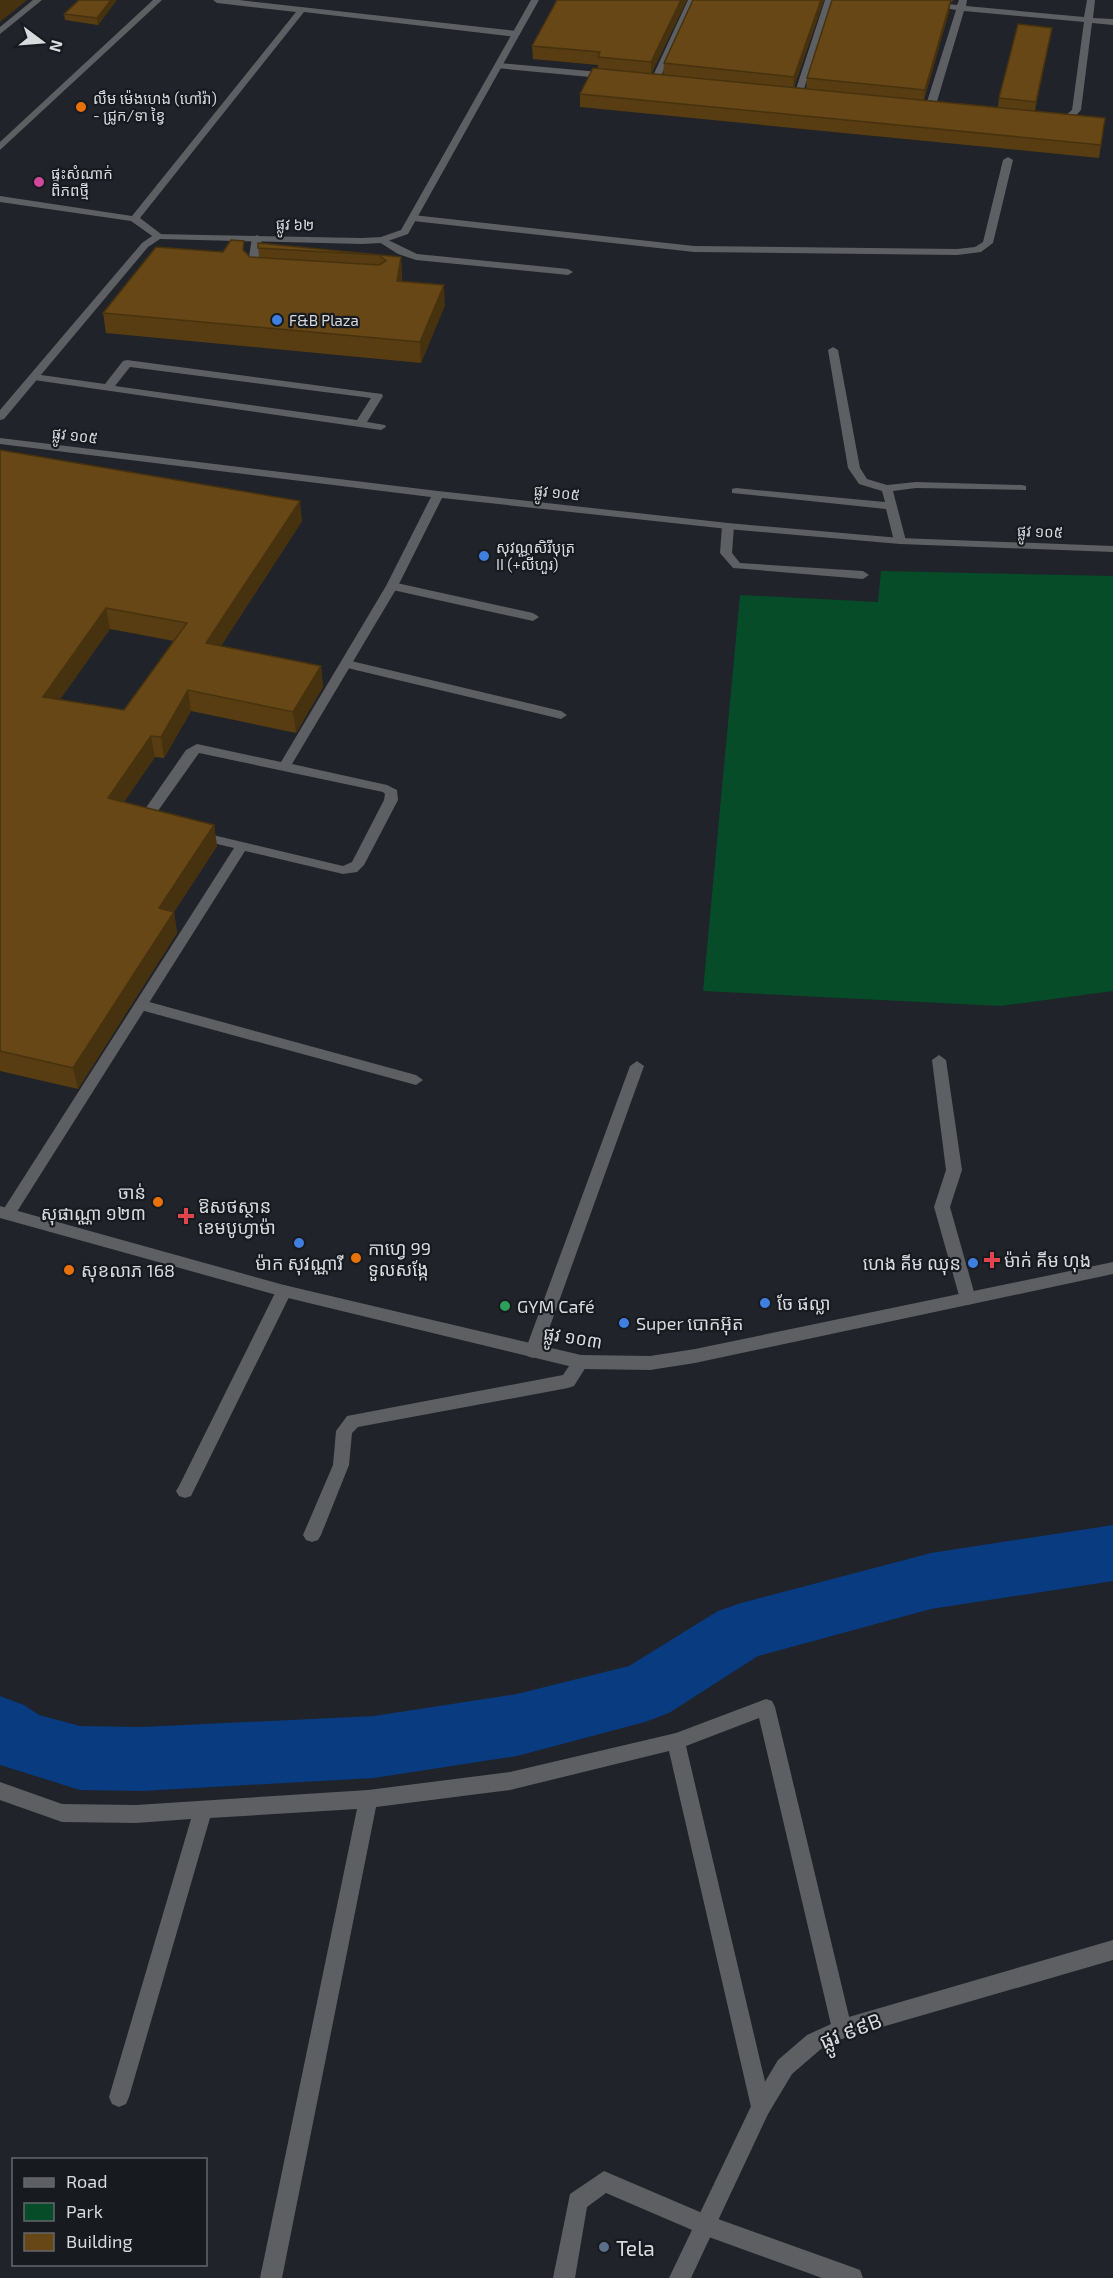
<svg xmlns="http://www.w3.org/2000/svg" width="1113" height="2278" font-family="'Exo 2','Noto Sans Khmer',sans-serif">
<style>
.green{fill:#064c28}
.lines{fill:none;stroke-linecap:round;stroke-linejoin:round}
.river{fill:#083b80;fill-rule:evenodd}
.service{fill:#5e5f62;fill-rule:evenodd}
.minor{fill:#5e5f62;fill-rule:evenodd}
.tertiary{fill:#5e5f62;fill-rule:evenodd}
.wall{fill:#583d12;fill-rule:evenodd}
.shaded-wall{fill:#47320f}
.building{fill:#664715;stroke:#47320f;stroke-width:1.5;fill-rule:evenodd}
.food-dot{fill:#e8710a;stroke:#171a1f;stroke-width:2}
.hotel-dot{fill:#d1479c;stroke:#171a1f;stroke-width:2}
.shop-dot{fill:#3f7fe0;stroke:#171a1f;stroke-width:2}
.health-dot{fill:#e0444e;stroke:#171a1f;stroke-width:2}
.leisure-dot{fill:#2e9e5b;stroke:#171a1f;stroke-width:2}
.service-dot{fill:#5c6f8a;stroke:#171a1f;stroke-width:2}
.labels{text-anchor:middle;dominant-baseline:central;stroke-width:4.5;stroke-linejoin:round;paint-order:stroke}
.far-poi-label{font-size:15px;fill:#d8dade;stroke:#171a1f;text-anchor:start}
.far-street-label{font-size:15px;fill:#d8dade;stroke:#171a1f}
.poi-label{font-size:18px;fill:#d8dade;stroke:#171a1f;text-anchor:start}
.street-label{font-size:18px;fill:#d8dade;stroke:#171a1f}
.near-street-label{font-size:21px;fill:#d8dade;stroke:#171a1f}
.near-poi-label{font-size:21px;fill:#d8dade;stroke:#171a1f;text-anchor:start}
</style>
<rect width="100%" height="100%" fill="#202329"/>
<path class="green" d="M881,571L1113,576V991L1000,1006L703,991L740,595L878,602Z"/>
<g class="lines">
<path class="river" d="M1113,1525V1581L931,1609L758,1656L669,1713L645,1722L517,1756L374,1778L142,1791L80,1790L0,1765V1696L24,1705L39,1715L80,1726L142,1727L374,1716L517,1694L629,1666L718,1611L741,1603L931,1553Z"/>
<path class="service" d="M1008,157L1013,160L993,243L981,252L957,255L694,252L413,221L408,218L413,215L694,246L957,249L975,247L983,242L1003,160Z
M257,235L262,238L257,268L263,273L258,276L247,269L252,238Z
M382,237L417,254L568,269L573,272L568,275L416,260L398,254L379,242V238Z
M833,347L838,350L860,468L867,479L887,485L916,482L1022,485L1026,486V490L916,488L893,491L906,541L900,544L894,541L886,509L732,493V489L736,488L885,502L882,491L859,484L848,468L828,350Z
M127,360L382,394L383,396L367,422L385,425L386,427L381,430L34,380L29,377L34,374L105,384L123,361ZM130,367L371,398L357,420L115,386Z
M728,523L734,526L732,553L740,563L863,571L869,575L863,579L733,568L720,553L722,526Z
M392,582L533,613L539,617L533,621L388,589L386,586Z
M347,660L561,711L567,715L561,719L343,667L341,664Z
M142,1000L416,1075L423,1080L416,1085L137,1009L135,1005L137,1001Z
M939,1055L946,1060L962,1170L950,1207L976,1299L974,1303L968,1305L962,1303L960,1299L934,1207L946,1170L932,1060Z
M604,2171L707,2215L852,2267L860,2270L863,2278H822L706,2236L606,2193L587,2207L575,2278H553L570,2194Z"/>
<path class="minor" d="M33,0H42L0,34V27Z
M153,0H162L0,150V142Z
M213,0H239L516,31L520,34L516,37L304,12L140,218L161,234V238H155L131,221L0,202V196L132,216L296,12L217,3Z
M688,0H696L659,80L652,82L651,80Z
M825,0H833L802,95L795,97L794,95Z
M959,0H967L966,6L1084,17L1087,0H1095L1093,18L1113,19V25L1092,23L1081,110L1072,120L1056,122L1051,119L1066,115L1072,110L1084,22L964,11L935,108L927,110L925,108L956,10L928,5L932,2L957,5Z
M499,63L611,73L615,76L611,79L496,68V64Z
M0,438L438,491L728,523L900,538L1113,546V552L900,544L728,529L442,498L398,586L292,764L387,785L397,790L398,800L364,865L357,872L343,874L245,851L13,1218H3L0,1214L3,1210L234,848L145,827L140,821L141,815L186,750L197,744L281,762L386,586L431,497L0,444ZM199,753L383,792L385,794L384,800L352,862L343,866L154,821L155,815Z
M637,1061L644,1066L541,1351L539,1356L533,1358L527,1356L525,1351L630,1066Z
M284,1285L290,1287L292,1291L191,1496L185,1498L179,1496L176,1491L179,1486L276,1291L278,1287Z
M581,1355L587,1357L589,1362L574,1386L568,1388L358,1427L352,1433L349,1465L321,1535L318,1540L312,1542L306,1540L303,1535L333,1465L336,1431L347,1416L563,1375L575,1357Z
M766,1699L772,1701L775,1707L852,2029L849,2036L842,2039L835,2036L832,2029L759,1718L686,1746L771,2107L768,2114L761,2117L754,2114L751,2107L669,1751L510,1790L376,1807L282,2278H260L357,1809L210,1818L129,2097L126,2104L119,2107L112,2104L109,2097L191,1819L136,1823L62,1822L0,1800V1782L62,1804L136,1805L368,1790L510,1772L676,1733Z"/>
<path class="tertiary" d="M531,0H539L408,234L382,243L362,244L160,239L148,247L4,419L0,420V410L142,243L155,234L362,238L381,237L401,230Z
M0,1206L284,1285L581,1355L650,1356L695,1349L1113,1262V1274L695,1363L650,1370L581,1369L284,1297L0,1218Z
M1113,1940V1960L844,2038L821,2049L792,2074L768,2114L691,2278H669L754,2100L778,2060L807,2035L842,2019Z"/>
</g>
<path class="wall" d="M687,0L651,73L663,75L664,63L824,0L794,87L806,89L807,78L832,0H953L952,2H951L949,12L924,100L998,107L999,98L1052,28L1035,111L1101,145L1099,158L580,107V94L598,68V65L533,59L532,46Z
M116,1L98,25L65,20L64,14Z
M258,243L401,257L402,277V281L445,305L421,363L106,333L103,313L223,252H245L250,257L259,258Z
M0,450L302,521L221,646L321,666L323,687L296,733L191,711L164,758L155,757L124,802L214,825L217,846L174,912L177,933L78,1089L0,1071ZM110,629L174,641L124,710L60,699Z"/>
<path class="shaded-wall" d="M1,0H27L0,22V1Z
M111,0H116V1L98,25L97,18Z
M681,0H687L651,75V62Z
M821,0H824L793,90L794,77Z
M951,0L949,12L923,103L925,90Z
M1052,28L1050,40L1034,115L1036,102Z
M401,257L402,277L398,301L397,281Z
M444,285L445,305L421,363L420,342Z
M300,501L302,521L209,664L206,643Z
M106,608L110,629L47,718L43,697Z
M321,666L323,687L296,733L293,712Z
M188,690L191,711L164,758L161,737Z
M151,736L155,757L112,819L108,798Z
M214,825L217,846L174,912L177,933L78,1089L73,1068L159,908Z"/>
<path class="building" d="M79,0H111L97,18L64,14Z
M557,0H681L651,62L598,57L600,52L532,46Z
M693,0H821L794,77L664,63Z
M832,0H951L925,90L807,78Z
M1018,24L1052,28L1036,102L999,98Z
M593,68L1105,118L1101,145L580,94Z
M231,240L244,241L243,250L250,257L379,265L386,261L379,255L258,248V243L401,257L397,281L444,285L420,342L103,313L156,247L223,252Z
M0,450L300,501L206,643L321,666L293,712L188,690L161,737L151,736L108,798L214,825L159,908L174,912L73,1068L0,1051ZM106,608L187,623L124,710L43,697Z"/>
<g class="food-dot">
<circle cx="81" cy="107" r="6"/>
<circle cx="158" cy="1202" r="6"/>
<circle cx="356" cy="1258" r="6"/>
<circle cx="69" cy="1270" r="6"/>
</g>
<circle class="hotel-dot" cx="39" cy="182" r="6"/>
<g class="shop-dot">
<circle cx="277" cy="320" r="6"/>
<circle cx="484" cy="556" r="6"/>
<circle cx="299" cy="1243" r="6"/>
<circle cx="973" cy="1263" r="6"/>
<circle cx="765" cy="1303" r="6"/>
<circle cx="624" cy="1323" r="6"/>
</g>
<g class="health-dot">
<path d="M183 1207h6v6h6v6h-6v6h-6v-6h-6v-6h6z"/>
<path d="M989 1251h6v6h6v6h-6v6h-6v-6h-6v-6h6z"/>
</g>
<circle class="leisure-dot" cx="505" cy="1306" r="6"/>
<circle class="service-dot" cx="604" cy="2247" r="6"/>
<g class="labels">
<g class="far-poi-label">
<text x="93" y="98">លឹម ម៉េងហេង (ហៅរ៉ា)<tspan x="93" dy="17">- ជ្រូក/ទា ខ្វៃ</tspan></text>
<text x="51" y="173">ផ្ទះសំណាក់<tspan x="51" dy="17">ពិភពថ្មី</tspan></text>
<text x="289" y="320">F&amp;B Plaza</text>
<text x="496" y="547">សុវណ្ណសិរីបុត្រ<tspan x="496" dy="17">II (+លីហួរ)</tspan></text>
</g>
<g class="far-street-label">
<text transform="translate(295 224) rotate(2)">ផ្លូវ ៦២</text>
<text transform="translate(75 435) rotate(7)">ផ្លូវ ១០៥</text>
<text transform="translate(557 492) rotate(6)">ផ្លូវ ១០៥</text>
<text transform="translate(1040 531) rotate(2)">ផ្លូវ ១០៥</text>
</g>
<g class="poi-label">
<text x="146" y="1192" text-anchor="end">ចាន់<tspan x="146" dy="21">សុផាណ្ណា ១២៣</tspan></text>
<text x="198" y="1206">ឱសថស្ថាន<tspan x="198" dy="21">ខេមបូហ្វាម៉ា</tspan></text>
<text x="368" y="1248">កាហ្វេ 99<tspan x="368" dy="21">ទួលសង្កែ</tspan></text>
<text x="1004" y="1260">ម៉ាក់ គីម ហុង</text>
<text x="299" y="1263" text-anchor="middle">ម៉ាក សុវណ្ណារី</text>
<text x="961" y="1263" text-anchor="end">ហេង គីម ឈុន</text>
<text x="81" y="1270">សុខលាភ 168</text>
<text x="777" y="1303">ចែ ផល្លា</text>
<text x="517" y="1306">GYM Café</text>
<text x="636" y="1323">Super បោកអ៊ុត</text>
</g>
<g class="street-label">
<text transform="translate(573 1337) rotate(9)">ផ្លូវ ១០៣</text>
</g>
<g class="near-street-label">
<text transform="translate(850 2030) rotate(-21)">ផ្លូវ ៩៩B</text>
</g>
<g class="near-poi-label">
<text x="616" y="2247">Tela</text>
</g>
</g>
<rect x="12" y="2158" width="195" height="108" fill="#171a1f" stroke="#64676b" stroke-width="1.5"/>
<rect x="24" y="2178" width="30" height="9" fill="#5e5f62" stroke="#64676b" stroke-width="1.5"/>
<text x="66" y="2188" font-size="18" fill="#d8dade">Road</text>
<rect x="24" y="2203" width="30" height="18" fill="#064c28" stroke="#64676b" stroke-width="1.5"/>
<text x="66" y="2218" font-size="18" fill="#d8dade">Park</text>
<rect x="24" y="2233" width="30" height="18" fill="#664715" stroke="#64676b" stroke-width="1.5"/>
<text x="66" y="2248" font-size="18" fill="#d8dade">Building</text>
<g transform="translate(42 42) rotate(106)" stroke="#171a1f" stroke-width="4.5" paint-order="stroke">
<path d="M0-4.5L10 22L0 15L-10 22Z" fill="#d8dade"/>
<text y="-9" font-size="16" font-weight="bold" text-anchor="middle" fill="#d8dade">N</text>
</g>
</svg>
